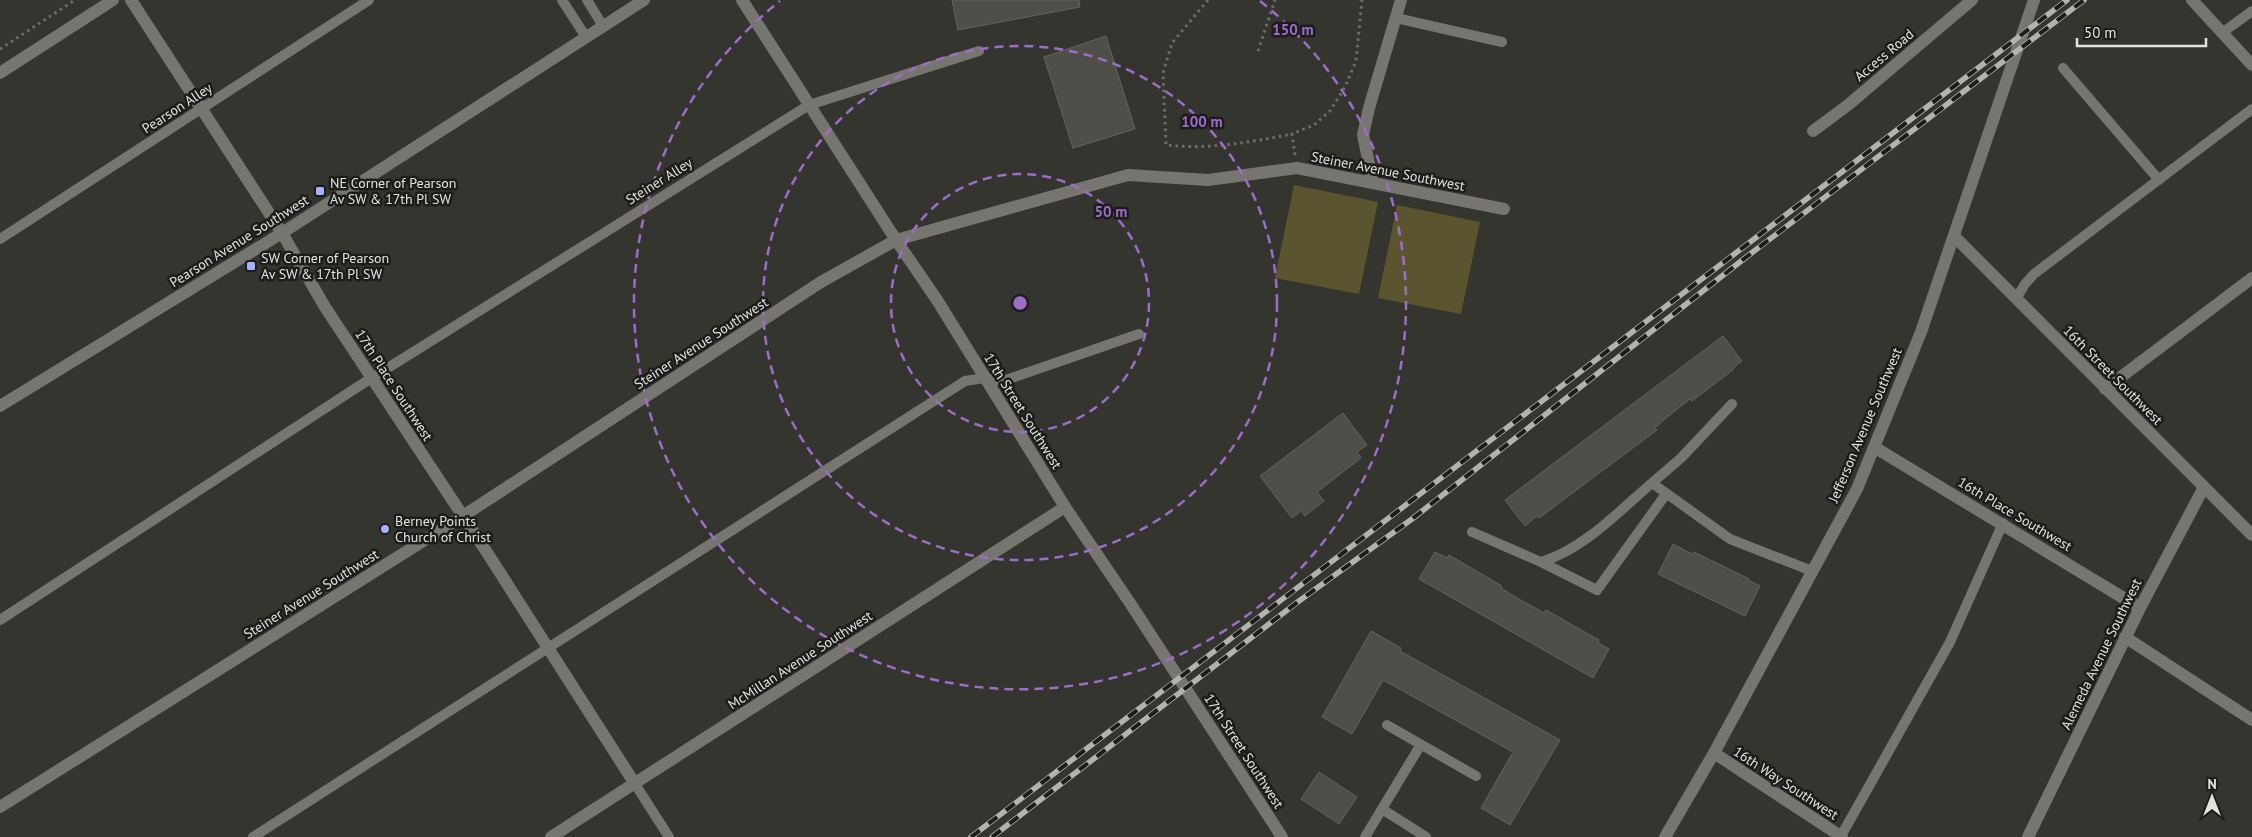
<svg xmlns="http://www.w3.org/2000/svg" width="2252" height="837" font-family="'PT Sans',sans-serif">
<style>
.green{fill:#5a552e}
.building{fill:#4f4f49;stroke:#64635e}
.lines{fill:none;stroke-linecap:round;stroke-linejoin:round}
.path{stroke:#6f6f6a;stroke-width:3;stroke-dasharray:2.5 4;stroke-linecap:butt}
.service{stroke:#76756f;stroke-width:10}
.minor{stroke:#76756f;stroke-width:12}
.tertiary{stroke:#76756f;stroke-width:12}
.rail-casing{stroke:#b2b2ae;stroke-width:5.5}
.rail{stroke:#1c1c1a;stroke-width:4;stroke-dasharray:11;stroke-linecap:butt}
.ring{fill:none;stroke:#9f6cca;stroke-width:2.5;stroke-dasharray:9 6}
.poi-dot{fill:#a4b2fc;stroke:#1c1c1a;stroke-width:2}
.labels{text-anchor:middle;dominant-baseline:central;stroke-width:5;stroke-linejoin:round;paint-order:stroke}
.street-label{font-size:14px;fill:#e2e2de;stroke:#1c1c1a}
.poi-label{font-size:14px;fill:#e2e2de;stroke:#1c1c1a;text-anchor:start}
.centre{fill:#9f6cca;stroke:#1c1c1a;stroke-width:2.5}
.ring-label{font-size:15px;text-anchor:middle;font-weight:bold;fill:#9f6cca;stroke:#1c1c1a;stroke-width:5;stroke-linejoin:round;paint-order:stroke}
</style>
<rect width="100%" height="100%" fill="#35352f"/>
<path class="green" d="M1294,185L1378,202L1359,294L1275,278Z
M1397,205L1480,222L1461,314L1378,298Z"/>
<path class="building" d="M952,0H1079L1080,7L958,30Z
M1106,36L1135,129L1073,148L1044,57Z
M1723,336L1742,361L1733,368L1734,369L1692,401L1690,399L1665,419L1655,428L1657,430L1539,518L1537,516L1525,526L1505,500Z
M1343,413L1367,445L1357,452L1361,458L1317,492L1324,501L1305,516L1301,511L1292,518L1260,476Z
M1673,544L1692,554L1694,552L1749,579L1748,580L1760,586L1745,616L1658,574Z
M1435,552L1447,558L1449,555L1502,586L1501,588L1512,595L1544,613L1546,610L1599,640L1598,643L1609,649L1593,678L1419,579Z
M1371,631L1401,648L1400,651L1560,740L1510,825L1481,808L1513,752L1383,680L1352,734L1322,717Z
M1319,772L1357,797L1339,824L1301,799Z"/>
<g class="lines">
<path class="path" d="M1208,0L1172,43L1163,73L1166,145C1208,150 1251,142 1292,134
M0,49L75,0
M1258,51L1275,0
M1295,155L1292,134L1314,125L1330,111L1345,87L1356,61L1362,0"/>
<path class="service" d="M562,0L586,37
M587,0L603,26
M1396,18L1502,42
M2222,33L2252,11
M2063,68L2159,180
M0,239L369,0
M2016,299L2025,284L2034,274L2252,109
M1652,483L1681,458L1732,404
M1472,532L1541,562C1584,549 1618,512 1652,483L1730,539L1812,571
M1541,562L1597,590L1666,494
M0,620L359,386L809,105L979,51
M1387,725L1476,776
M635,784L669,837
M1382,809L1426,837
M1841,836L1950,642L2003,523
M253,837L965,381L984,378L1003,381L1139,334
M1365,837L1420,746"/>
<path class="minor" d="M131,0L282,233L325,307L488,554L635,784
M2192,0L2252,65
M0,73L113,0
M1813,131L1848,105L1972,0
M1373,183L1363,135L1369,108L1401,0
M1954,236L2252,535
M2105,389L2252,278
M1874,447L2140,608
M2125,637L2252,720
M1714,753L1842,837
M0,807L463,516L821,282L896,240L1128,175L1208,180L1297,168L1504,209
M551,837L1065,507
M2028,837L2140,608L2204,487"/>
<path class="tertiary" d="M742,0L896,240L937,300L1065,507L1132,606L1282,837
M0,406L282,233L644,0
M1665,837L1714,753L1857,489L1921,332L2034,0"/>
<g class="rail-casing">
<path id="rail" d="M971,837L2067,0
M992,837L1299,601L1412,519L1745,258L2084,0"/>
</g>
<use href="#rail" class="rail"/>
</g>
<g class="ring">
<circle cx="1020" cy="303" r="129"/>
<circle cx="1020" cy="303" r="257"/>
<path d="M1260 1A386 386 0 1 1 780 1"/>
</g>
<g class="poi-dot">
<rect x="315" y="186" width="10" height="10" rx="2.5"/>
<rect x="246" y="261" width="10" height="10" rx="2.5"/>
<circle cx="385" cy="529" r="5"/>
</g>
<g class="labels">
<g class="street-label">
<text transform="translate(1884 55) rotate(-40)">Access Road</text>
<text transform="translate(177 108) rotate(-33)">Pearson Alley</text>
<text transform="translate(1388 171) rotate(11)">Steiner Avenue Southwest</text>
<text transform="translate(659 181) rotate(-32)">Steiner Alley</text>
<text transform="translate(239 241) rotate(-32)">Pearson Avenue Southwest</text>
<text transform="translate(701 343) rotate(-33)">Steiner Avenue Southwest</text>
<text transform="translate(2113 375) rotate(45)">16th Street Southwest</text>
<text transform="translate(394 385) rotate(57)">17th Place Southwest</text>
<text transform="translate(1023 411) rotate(58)">17th Street Southwest</text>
<text transform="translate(1865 425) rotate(-67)">Jefferson Avenue Southwest</text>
<text transform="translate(2015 514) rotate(31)">16th Place Southwest</text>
<text transform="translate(311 594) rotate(-32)">Steiner Avenue Southwest</text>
<text transform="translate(2101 654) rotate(-64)">Alemeda Avenue Southwest</text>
<text transform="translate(800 660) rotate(-33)">McMillan Avenue Southwest</text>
<text transform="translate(1244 751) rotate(57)">17th Street Southwest</text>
<text transform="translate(1786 783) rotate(33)">16th Way Southwest</text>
</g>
<g class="poi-label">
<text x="330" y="183">NE Corner of Pearson<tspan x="330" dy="16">Av SW &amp; 17th Pl SW</tspan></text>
<text x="261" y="258">SW Corner of Pearson<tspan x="261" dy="16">Av SW &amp; 17th Pl SW</tspan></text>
<text x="395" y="521">Berney Points<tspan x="395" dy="16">Church of Christ</tspan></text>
</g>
</g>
<circle cx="1020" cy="303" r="8" class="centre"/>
<g class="ring-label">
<text x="1293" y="35">150 m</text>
<text x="1202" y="127">100 m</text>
<text x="1111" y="217">50 m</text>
</g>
<g transform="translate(2212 797)" stroke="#1c1c1a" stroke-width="4" paint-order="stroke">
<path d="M0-4L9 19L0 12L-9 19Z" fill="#e2e2de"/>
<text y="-8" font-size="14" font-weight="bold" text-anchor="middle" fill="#e2e2de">N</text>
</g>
<path d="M2077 38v8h129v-8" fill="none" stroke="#e2e2de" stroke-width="2.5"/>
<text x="2084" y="38" font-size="15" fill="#e2e2de" stroke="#1c1c1a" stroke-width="4" paint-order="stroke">50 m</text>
</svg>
